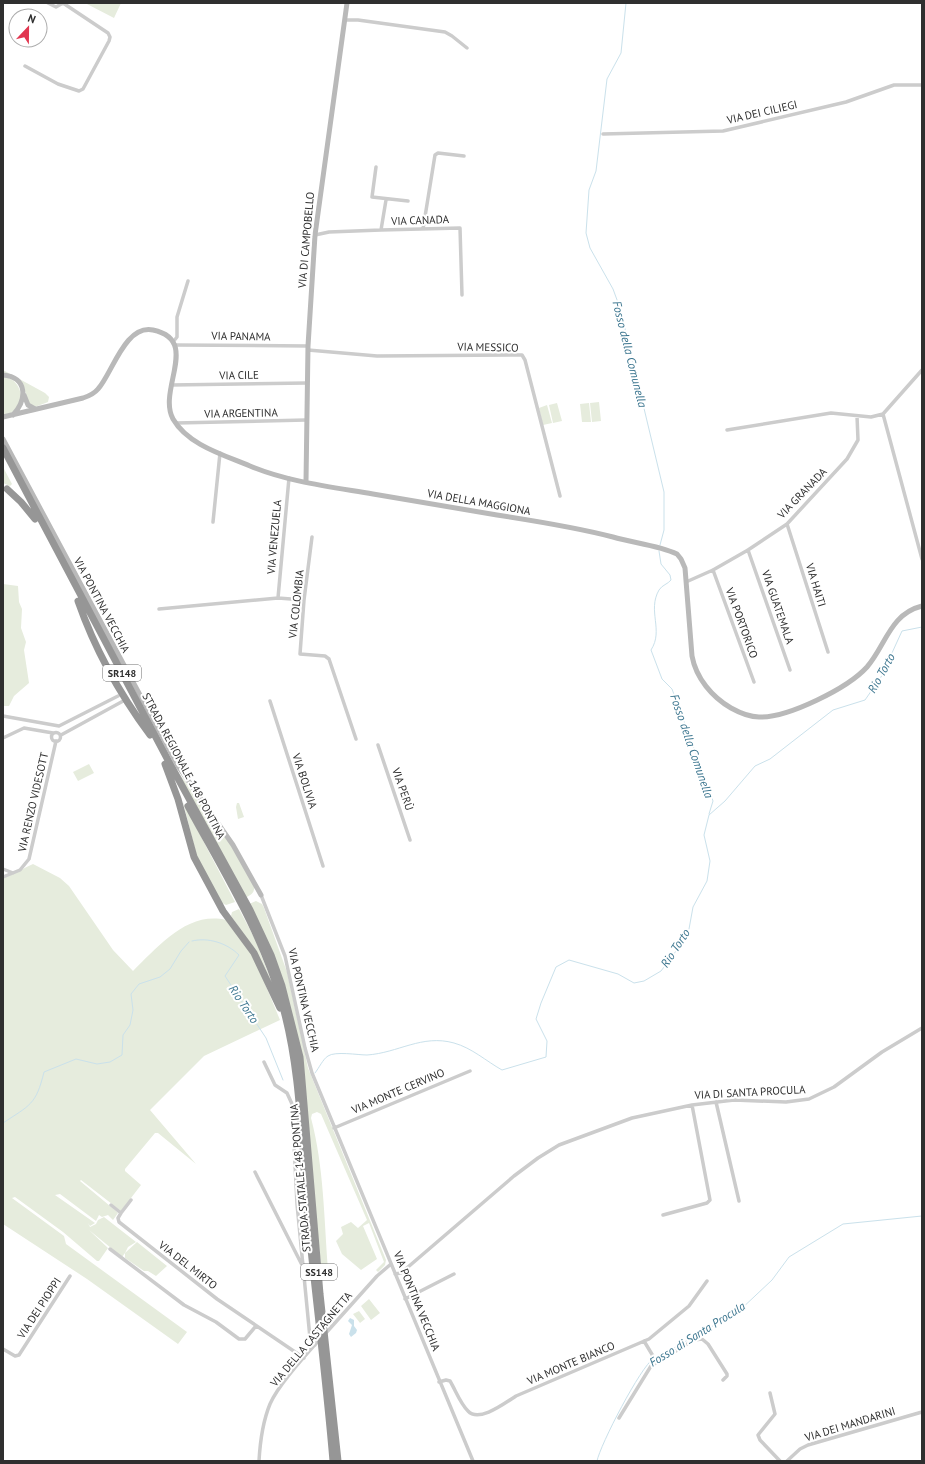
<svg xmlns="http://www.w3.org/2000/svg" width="925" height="1464" font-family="'PT Sans',sans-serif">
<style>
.green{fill:#e6ecdd}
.water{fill:#cae1eb}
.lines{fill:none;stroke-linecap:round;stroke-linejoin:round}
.stream{stroke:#cae1eb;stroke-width:1}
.street{stroke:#ccc;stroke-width:3.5}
.secondary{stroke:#b9b9b9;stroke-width:5}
.highway{stroke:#969696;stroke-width:7}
.labels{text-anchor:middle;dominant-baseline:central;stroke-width:4;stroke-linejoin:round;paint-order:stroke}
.shield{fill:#fff;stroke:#6d6d6d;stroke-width:1}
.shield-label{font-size:10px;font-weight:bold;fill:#2f2f2f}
.street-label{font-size:11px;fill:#2f2f2f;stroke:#fff}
.water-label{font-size:12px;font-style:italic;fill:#3e7790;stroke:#fff}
</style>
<rect width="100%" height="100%" fill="#fff"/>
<path class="green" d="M85,3H121L114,18Z
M3,370L45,393L49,397L48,402L35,407L29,403L24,388L3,373Z
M3,376C16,380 19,385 22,398L14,412L3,415Z
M599,402L601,421L592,422L590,403Z
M557,403L562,421L553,423L549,405Z
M589,403L591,422H582L580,404Z
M547,405L552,423L543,425L539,408Z
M3,467L12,484L10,486L3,483Z
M3,584L18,586L19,602L22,609L21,628L26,642L24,650L29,683L14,696L9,706H3Z
M89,764L94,773L78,781L73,772Z
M176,769L231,845L254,886C255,893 251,895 245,898Z
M183,802L235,902L226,905L222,903L198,861Z
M237,803H239L244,817L238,819L236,807Z
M33,864L60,878L69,886L113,950L133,971C158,947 187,911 226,920L254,957L280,1020L204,1056L150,1110L196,1164L158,1133H155L125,1169V1171L141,1185L121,1211L81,1180L80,1181L116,1211L118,1213L113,1220L108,1215L102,1217L99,1215L96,1221L60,1194L55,1195L95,1223L90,1226L88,1223L90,1227L96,1224L98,1220L104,1217L136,1242L128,1247L125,1253L137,1242L167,1266L156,1276L148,1271H144L125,1258V1253L122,1257L89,1230L108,1248L99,1261H97L63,1232L15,1197L12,1198L64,1236L66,1244L187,1332L178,1344L87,1279L3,1224V878C14,875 23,868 33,864Z
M256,901L262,904L264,908L287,972L308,1068L386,1260L385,1265L378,1272L376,1270L384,1262L369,1223L363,1226L377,1259L361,1270L342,1254L336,1241L343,1234L341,1227L351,1222L358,1228L367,1220L321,1114L317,1112L312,1114L311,1118C324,1167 324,1218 328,1269L334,1268L322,1276L300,1052L249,904Z
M239,909L255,939L274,988L252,946L231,916L232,912Z
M369,1299L380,1313L371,1320L361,1306Z
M359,1311L365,1319L360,1323L353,1314Z"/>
<path class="water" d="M350,1318L354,1320V1326L357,1330L356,1333L351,1337L349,1334L352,1325L348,1321Z"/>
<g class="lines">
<path class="stream" d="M626,3L621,53L607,79L596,171L589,190L586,233L590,248L613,289L620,308L664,492V530L660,545
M659,551L661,564L670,575L671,580C668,584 662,585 659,590C647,611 664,630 651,650L662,679L672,689L709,789L713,801L709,814
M192,941C208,937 227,943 239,955L225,976L266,1038L283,1080
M315,1073C319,1068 323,1059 328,1056C335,1051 358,1055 367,1055C398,1053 422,1034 454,1043C472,1048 486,1061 502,1070L546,1057L547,1041L536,1019L541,1003L556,967L569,960L618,974L634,983L644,981L661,971L676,951L689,929L693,907L707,881L710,861L704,835L709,815L725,801L755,766L770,759L833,710L865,700L881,677L902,631L922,627
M3,1123C30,1105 36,1105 44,1072L76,1059L97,1064L110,1062L122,1055L123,1035L130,1025L133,1010L131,994L139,984L160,977L170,969L181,951L189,942
M656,1358L739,1311L772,1280L789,1257L843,1224L922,1216
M597,1461C600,1445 641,1366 653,1359"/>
<path class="street" d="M345,20H358L445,32L452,36L467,48
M25,66L58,84L79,91L83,89L109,41L110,37L108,33L63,3L56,7L48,3
M603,134L723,131L846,102L894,85H922
M376,167L372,197L408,201
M423,229L435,155L438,153L464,156
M381,230L386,200
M315,235L329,232L381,230L460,228L462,295
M173,342L177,337V317L188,281
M175,345L308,346
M308,350L377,356L522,355L525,360L560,496
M922,370L883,414L922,559
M171,385L307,383
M176,423L306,420
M727,430L831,413L871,417L883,414
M213,522L220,453
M787,524L828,652
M312,537L304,600L300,654L325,656L329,659L356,739
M748,550L790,670
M713,570L754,682
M686,582L713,570L748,550L787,524L847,459L858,440L857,416
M278,598L289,478
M159,609L278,598L304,600
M270,701L323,866
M3,716L59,726L118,696
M51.5 737a4.5 4.5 0 1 1 9 0a4.5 4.5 0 1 1-9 0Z
M61,735L125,700
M3,738L24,728L53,733
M378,745L410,840
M3,869L13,873
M3,877L20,870L29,859L56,741
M261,895L285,956L305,1048L312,1073L473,1461
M264,1062L275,1085L287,1093L292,1104L297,1204L310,1338L315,1345
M716,1102L739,1201
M334,1128L470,1071
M255,1172L303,1267
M111,1205L121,1213L131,1200
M121,1213L118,1218L119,1222L217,1299L304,1358
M663,1215L707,1203L710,1200L692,1105
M110,1249L184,1305L216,1322L239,1339H245L256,1326
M395,1274L401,1273L514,1176L538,1158L559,1145L632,1118L692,1105L734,1100L786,1102L809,1099L834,1087L882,1052L922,1028
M405,1299L454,1274
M325,1334L377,1276L391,1264
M644,1341L656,1361
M3,1349L15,1356L19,1355L70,1276
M439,1382L446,1380L450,1381C456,1391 460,1403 468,1411C479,1423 505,1403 516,1396L649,1339L689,1306L707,1281
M770,1393L775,1414L758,1435L760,1440L780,1461
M619,1418L651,1366L694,1340L702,1339L708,1344L727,1374V1376L723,1380
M259,1461C260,1443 263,1421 270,1404C279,1384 305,1356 320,1339
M787,1461L800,1449L808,1445L922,1412"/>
<path class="secondary" d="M3,375C28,377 27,400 13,415
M24,395L28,405L35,409
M3,417L83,398C89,396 94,394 98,389C112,374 125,324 153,330C201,340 157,390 173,419C188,445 224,455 250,466C288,482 332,487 373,494C414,501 455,508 497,515C536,521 575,527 613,537C633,543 658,545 677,554L681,559L685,568L692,656C696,678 712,697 731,708C740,713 749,717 759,717C788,718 848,688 867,667C886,645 890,614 922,606
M3,439L178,766L233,845L261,895
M306,481L308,346L315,235L347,3"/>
<path class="highway" d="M3,448L169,762L250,910L271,955L282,986L300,1057L320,1294L338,1461
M7,489L21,502L35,519
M78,601C95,650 119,693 150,735
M165,764L178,799L194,857L223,911L254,953L280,1008
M188,806C222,869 261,931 281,1000C301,1068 301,1140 307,1210C315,1293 326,1377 333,1461"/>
</g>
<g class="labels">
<g class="shield">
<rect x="103" y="665" width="38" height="16" rx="3"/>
<rect x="301" y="1264" width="36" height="16" rx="3"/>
</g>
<g class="shield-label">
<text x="122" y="673">SR148</text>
<text x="319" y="1272">SS148</text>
</g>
<g class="street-label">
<text transform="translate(762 112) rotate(-13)">VIA DEI CILIEGI</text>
<text transform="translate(420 220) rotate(-2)">VIA CANADA</text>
<text transform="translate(306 240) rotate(-85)">VIA DI CAMPOBELLO</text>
<text transform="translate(241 336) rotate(1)">VIA PANAMA</text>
<text transform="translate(488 347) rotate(1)">VIA MESSICO</text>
<text transform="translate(239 375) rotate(-1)">VIA CILE</text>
<text transform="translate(241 413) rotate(-1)">VIA ARGENTINA</text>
<text transform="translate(802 493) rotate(-46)">VIA GRANADA</text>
<text transform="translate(479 502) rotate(10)">VIA DELLA MAGGIONA</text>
<text transform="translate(274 537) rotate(-85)">VIA VENEZUELA</text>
<text transform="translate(816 585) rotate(73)">VIA HAITI</text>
<text transform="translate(296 604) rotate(-84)">VIA COLOMBIA</text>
<text transform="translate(102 605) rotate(62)">VIA PONTINA VECCHIA</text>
<text transform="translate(778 607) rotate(71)">VIA GUATEMALA</text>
<text transform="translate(742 623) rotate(70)">VIA PORTORICO</text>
<text transform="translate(184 766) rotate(62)">STRADA REGIONALE 148 PONTINA</text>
<text transform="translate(305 781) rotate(72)">VIA BOLIVIA</text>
<text transform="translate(403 789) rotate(71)">VIA PERÙ</text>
<text transform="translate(33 802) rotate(-77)">VIA RENZO VIDESOTT</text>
<text transform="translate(304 1000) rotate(77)">VIA PONTINA VECCHIA</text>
<text transform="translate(398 1091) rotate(-23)">VIA MONTE CERVINO</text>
<text transform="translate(750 1092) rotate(-3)">VIA DI SANTA PROCULA</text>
<text transform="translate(300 1178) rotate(-95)">STRADA STATALE 148 PONTINA</text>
<text transform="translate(188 1265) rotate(38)">VIA DEL MIRTO</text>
<text transform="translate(417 1301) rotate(68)">VIA PONTINA VECCHIA</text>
<text transform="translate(39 1308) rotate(-57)">VIA DEI PIOPPI</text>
<text transform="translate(311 1339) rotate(-50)">VIA DELLA CASTAGNETTA</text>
<text transform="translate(571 1363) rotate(-23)">VIA MONTE BIANCO</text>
<text transform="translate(850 1424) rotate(-17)">VIA DEI MANDARINI</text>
</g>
<g class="water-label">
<text transform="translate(630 354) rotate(76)">Fosso della Comunella</text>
<text transform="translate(881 673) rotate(-61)">Rio Torto</text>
<text transform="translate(692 746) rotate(71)">Fosso della Comunella</text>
<text transform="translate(675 948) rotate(-57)">Rio Torto</text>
<text transform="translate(244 1004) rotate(56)">Rio Torto</text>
<text transform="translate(697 1334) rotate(-32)">Fosso di Santa Procula</text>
</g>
</g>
<rect width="925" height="1464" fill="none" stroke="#2f2f2f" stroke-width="8"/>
<g transform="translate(28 28) rotate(22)"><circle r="19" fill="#ffffff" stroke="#acacac"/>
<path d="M0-3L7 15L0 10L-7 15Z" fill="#e13650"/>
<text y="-6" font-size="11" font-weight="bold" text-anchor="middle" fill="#2f2f2f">N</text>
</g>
</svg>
